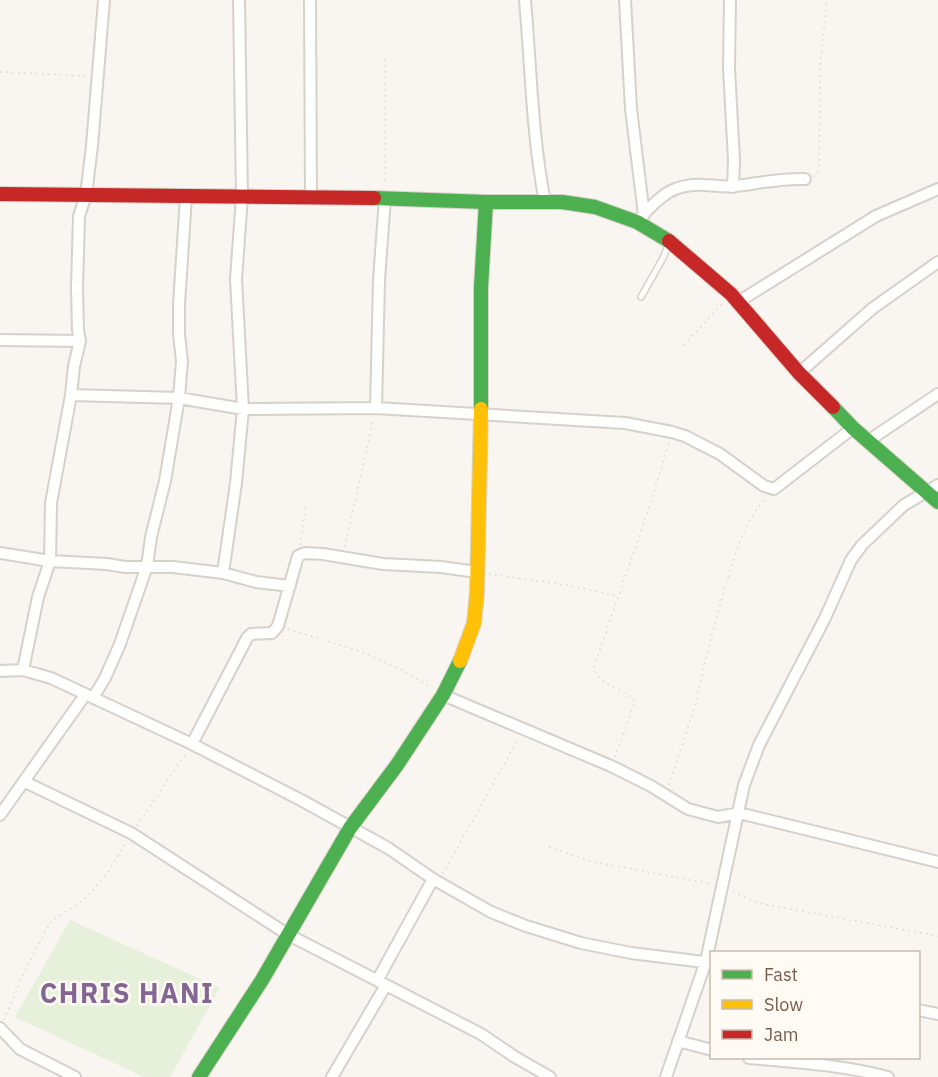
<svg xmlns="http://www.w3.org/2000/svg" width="938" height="1077" font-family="'IBM Plex Sans',sans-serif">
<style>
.green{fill:#e7f0db}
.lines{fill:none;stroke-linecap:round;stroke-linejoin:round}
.lane-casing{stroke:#d7d1cb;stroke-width:8}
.street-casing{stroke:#d7d1cb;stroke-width:14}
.fast-casing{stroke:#d9d2cb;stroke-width:16}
.slow-casing{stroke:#d9d2cb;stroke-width:16}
.jam-casing{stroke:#d9d2cb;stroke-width:16}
.path{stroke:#dcd5d0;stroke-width:1.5;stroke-dasharray:1.5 4.5;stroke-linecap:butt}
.lane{stroke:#fefefd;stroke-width:5}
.street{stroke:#fefefd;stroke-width:10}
.fast{stroke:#4caf50;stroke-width:14}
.slow{stroke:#ffc107;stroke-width:14}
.jam{stroke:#c62828;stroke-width:14}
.labels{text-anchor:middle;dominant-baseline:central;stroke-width:5;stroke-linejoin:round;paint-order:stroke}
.district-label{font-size:27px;font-weight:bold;letter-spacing:1.5px;fill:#846695;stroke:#fffaf3}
</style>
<rect width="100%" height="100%" fill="#f9f5f0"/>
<path class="green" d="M70,920L220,988L170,1077H144L15,1017Z"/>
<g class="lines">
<g class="lane-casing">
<path id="lane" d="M641,297L663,258L669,243"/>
</g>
<g class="street-casing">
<path id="street" d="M310,0L311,197
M525,0C531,68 532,136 545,202
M625,0L631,109L644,215
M730,0L729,68L734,160L733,187
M641,217C660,196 674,183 704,185C714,185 726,188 736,186C760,183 782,178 805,179
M738,302L876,216L938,189
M0,340L80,341
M799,373L873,308L938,262
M71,395L179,398L243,409L376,408L625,423L672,432L685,436L720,454L764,486L774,489L853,428
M376,408L379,280L385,198
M868,441L938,394
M0,553L50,561L107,564L125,567H173L223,573L256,582L290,586
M223,573L236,483L243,409L236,279L242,197L239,0
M23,670L38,597L50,561L51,503L71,395L74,366L80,341L78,330L77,288L79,216L86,195L92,146L104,0
M0,671L23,670L51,678L192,744L301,800L388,848L433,879L491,912L526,926L581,943L631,953L712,963
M443,695L611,766L651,786L688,809L718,817L739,813L938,862
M93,698L105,678L120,644L147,566L151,537L165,481L179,398L182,361L179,334V304L186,197
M192,744L247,638L251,634L272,633L278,626L298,556L305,553L323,554L383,564L441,567L477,572
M25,782L131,833L287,934L481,1034L515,1057L550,1077
M0,815L85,695
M378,979L433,879
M918,1010L938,1014
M0,1028L20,1049L75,1077
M678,1041L712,1050
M749,1058C796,1062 843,1065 888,1077
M332,1077L386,985
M666,1077L706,961L744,785L759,745L825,618L851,560L862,545L904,505L938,485"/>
</g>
<g class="fast-casing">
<path id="fast" d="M374,198L486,202H562L595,207L637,222L669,241
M833,407L853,428L938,502
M481,409V287L486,202
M199,1077L262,980L350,828L397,765L443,695L460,661"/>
</g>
<g class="slow-casing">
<path id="slow" d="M460,661L474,623L477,592L481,409"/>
</g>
<g class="jam-casing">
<path id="jam" d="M0,194L374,198
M669,241L731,294L799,373L833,407"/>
</g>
<path class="path" d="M385,59V185
M0,72L87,76
M814,177L819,170L820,66L827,0
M684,345L722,304
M300,545L306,504
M345,547L373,420
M489,574L567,585L617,596
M288,629L356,650L400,669L432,688
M615,757L635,702C625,688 597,686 594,667L641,531L670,441
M669,785C678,756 689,727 697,697C706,658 715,620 727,581C736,551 744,522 765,499
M137,826L186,753
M549,847L589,861L712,884
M443,874L518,739
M733,892L758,903L938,936
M4,1020L22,977L51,921L84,900L108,872L126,842"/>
<use href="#lane" class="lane"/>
<use href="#street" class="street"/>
<use href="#fast" class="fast"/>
<use href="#slow" class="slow"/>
<use href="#jam" class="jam"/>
</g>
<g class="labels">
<g class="district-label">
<text x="127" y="992">CHRIS HANI</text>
</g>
</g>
<rect x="710" y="951" width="210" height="108" fill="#fffaf3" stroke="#cabbb1" stroke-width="1.5"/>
<rect x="722" y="970" width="30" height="9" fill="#4caf50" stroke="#cabbb1" stroke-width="1.5"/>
<text x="764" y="981" font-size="18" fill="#7a5c4d">Fast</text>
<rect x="722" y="1000" width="30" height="9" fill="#ffc107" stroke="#cabbb1" stroke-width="1.5"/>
<text x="764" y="1011" font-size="18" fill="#7a5c4d">Slow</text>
<rect x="722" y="1030" width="30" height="9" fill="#c62828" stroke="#cabbb1" stroke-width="1.5"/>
<text x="764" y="1041" font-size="18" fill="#7a5c4d">Jam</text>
</svg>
